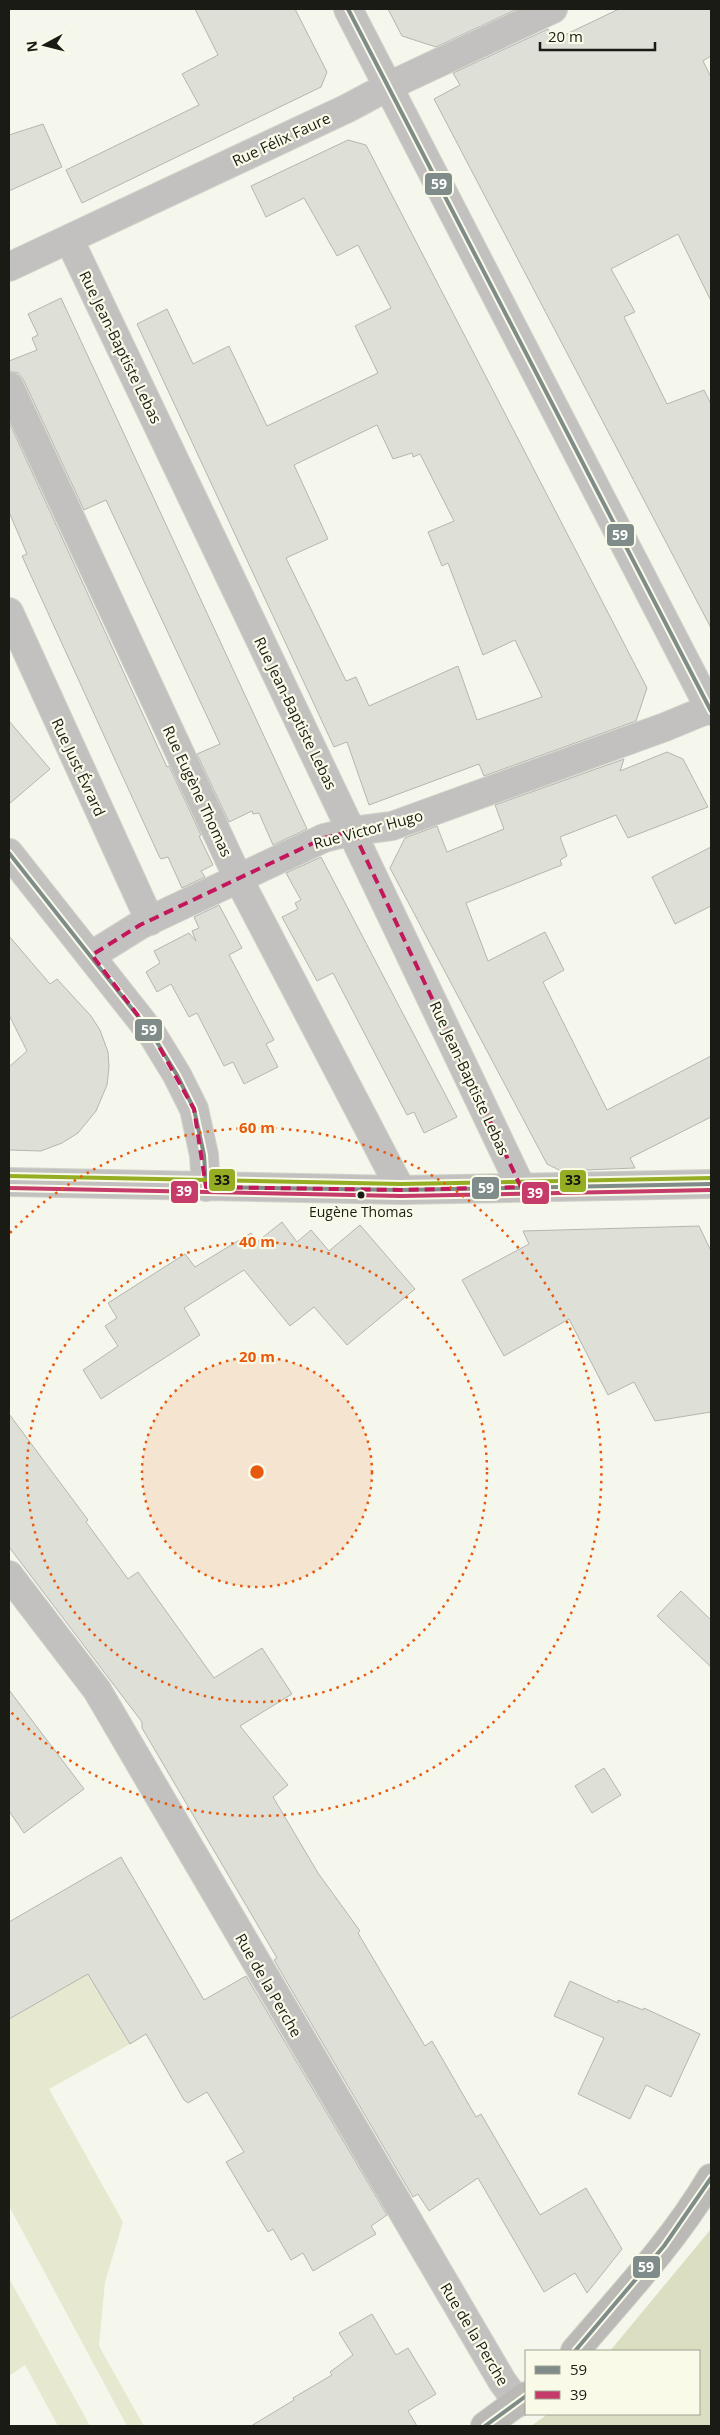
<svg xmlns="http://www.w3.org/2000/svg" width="720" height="2435" font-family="'Open Sans',sans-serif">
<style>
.green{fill:#e6e9cf}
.forest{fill:#dbdec1}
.building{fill:#dedfd7;stroke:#b5b6ae;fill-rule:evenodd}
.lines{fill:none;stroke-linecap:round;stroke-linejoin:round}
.minor-casing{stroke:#d2d3ca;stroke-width:30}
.major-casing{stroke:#d2d3ca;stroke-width:30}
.minor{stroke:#c2c1c0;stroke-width:28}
.major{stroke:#bab9b6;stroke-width:28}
.bus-1-casing{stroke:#f9fbe8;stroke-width:8}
.bus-2-casing{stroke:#f9fbe8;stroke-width:8}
.bus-3-casing{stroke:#f9fbe8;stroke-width:8}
.bus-1{stroke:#808c89;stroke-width:4}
.bus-2{stroke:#c53b6a;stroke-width:4}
.bus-3{stroke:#94ad23;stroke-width:4}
.marked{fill:none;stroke:#c2185b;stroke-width:4;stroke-dasharray:10 6;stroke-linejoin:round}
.ring{fill:none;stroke:#e8590c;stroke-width:2.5;stroke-dasharray:2.5 5}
.bus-dot{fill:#1a1b15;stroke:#f9fbe8;stroke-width:2}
.labels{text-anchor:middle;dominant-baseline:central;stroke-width:4.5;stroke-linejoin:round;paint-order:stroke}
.bus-label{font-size:14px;fill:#1a1b15;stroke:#f9fbe8}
.street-label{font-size:15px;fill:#1a1b15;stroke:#f9fbe8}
.centre{fill:#e8590c;stroke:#f9fbe8;stroke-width:2.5}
.ring-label{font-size:15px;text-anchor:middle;font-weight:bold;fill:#e8590c;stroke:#f9fbe8;stroke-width:4.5;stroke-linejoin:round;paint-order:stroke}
.line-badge{stroke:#f9fbe8;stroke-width:2}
.badge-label{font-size:14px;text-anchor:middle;font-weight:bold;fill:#fff}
.pale-badge-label{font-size:14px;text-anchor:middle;font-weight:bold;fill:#111}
</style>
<rect width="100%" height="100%" fill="#f6f7ec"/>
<path class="green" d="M79,1959L130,2044L49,2089L123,2222L105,2282L99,2346L144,2426H127L9,2206V2019L69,1985Z
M9,2278L90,2426H58L25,2365L9,2376Z"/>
<path class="forest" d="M711,2229V2426H531L548,2414H699V2351H610Z"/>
<path class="building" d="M195,9H295L327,72L321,87L82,203L66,170L199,105L182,74L218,55Z
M388,9H517L436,47L402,36Z
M619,9H711V56L703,61L711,77V301L678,234L611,269L635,312L624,317L667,404L704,390L711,404V628L434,99L460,85L453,73L548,29L554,40Z
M43,124L62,167L9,191V135Z
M348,140L366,145L647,688L636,721L484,776L479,764L369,805L347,742L334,747L137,324L167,309L193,364L229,346L267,426L378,373L355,326L391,308L358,245L337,256L304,198L266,217L251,186ZM377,425L393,459L412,453L413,457L420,454L454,521L428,532L442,566L448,563L483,655L515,640L542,697L477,720L458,666L369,706L356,677L346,681L286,558L328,539L294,465Z
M61,298L307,829L273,845L259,813L253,814L252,811L229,822L197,754L220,744L106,500L84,510L23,379L18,373L9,371V361L37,350L32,338L38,335L28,314Z
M9,422L167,767L169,766L201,835L199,836L213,865L201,871L205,877L182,888L168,857L161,859L159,856L22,556L27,554L9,512Z
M9,721L50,769L9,804Z
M667,752L683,759L708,807L628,838L616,815L560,837L567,856L560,860L562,865L466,903L488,961L545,932L564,970L543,982L607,1110L711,1056V1117L630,1158L635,1168L561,1171L547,1164L390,868L405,838L437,826L447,852L504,829L495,805L624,759L620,771Z
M711,847V906L675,924L652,877Z
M321,857L457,1117L424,1133L414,1112L407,1115L333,973L317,981L282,917L298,909L295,903L301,900L286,873Z
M219,905L242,948L229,955L274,1040L266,1044L278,1067L244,1084L233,1062L224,1066L197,1013L189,1017L171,984L157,992L146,972L160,963L154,951L189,933L196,941L192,931L199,928L194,917Z
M9,936L50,984L57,979L91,1016L100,1030L108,1052L109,1067L107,1085L96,1111L78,1133L62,1143L41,1151L9,1150V1067L27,1051L9,1015Z
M282,1222L297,1242L311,1230L329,1251L360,1225L415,1289L347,1345L314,1307L290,1326L244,1270L184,1308L200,1335L101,1399L83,1370L118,1346L105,1326L117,1318L108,1303L185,1254L195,1267L251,1233L257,1242Z
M699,1226L711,1251V1412L655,1421L634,1382L608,1395L569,1319L504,1356L462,1280L529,1244L523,1231Z
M9,1414L88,1520L86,1522L128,1579L138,1572L214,1678L262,1648L292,1694L240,1726L288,1785L273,1797L318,1873L360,1931L358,1933L425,2046L432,2041L476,2117L481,2114L540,2215L586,2188L622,2249L587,2293L575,2273L544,2292L478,2178L429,2211L418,2194L413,2197L274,1960L277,1958L142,1728V1722L9,1547Z
M681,1591L711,1620V1667L657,1616Z
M9,1690L84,1789L24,1833L9,1811Z
M604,1768L621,1795L592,1813L575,1786Z
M121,1857L204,2000L246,1976L387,2215L371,2226L376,2234L313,2271L303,2253L291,2260L273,2229L268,2232L226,2162L244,2152L207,2092L188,2103L184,2100L146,2034L130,2044L88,1974L9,2019V1922Z
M570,1981L618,2003V2000L643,2010L644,2008L700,2034L671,2097L646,2085L630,2119L578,2094L604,2038L554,2016Z
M372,2314L396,2355L408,2348L436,2394L408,2411L417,2426H251L294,2400L293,2398L332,2375L330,2372L353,2355L339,2333Z"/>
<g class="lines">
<g class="minor-casing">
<path id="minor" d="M348,9L711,711
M69,239L521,1187
M9,267L348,108L389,86L553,9
M9,386L238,878L401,1190
M9,612L150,921
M9,853L152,1034L177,1075L194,1109L204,1155L206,1187
M92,955L140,925L324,838L353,831L392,826L665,727L711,708
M9,1182L401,1190L711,1184
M9,1575L97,1690L502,2381L518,2403"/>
</g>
<g class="major-casing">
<path id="major" d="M575,2351C622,2296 674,2241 711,2178
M485,2426L526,2396"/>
</g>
<use href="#minor" class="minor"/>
<use href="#major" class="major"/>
<g class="bus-1-casing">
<path id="bus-1" d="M348,9L711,711
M9,853L152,1034L177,1075L194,1109L204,1155L206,1187L401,1190L711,1184
M575,2351L664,2246L711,2178
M485,2426L526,2396"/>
</g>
<g class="bus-2-casing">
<path id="bus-2" d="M9,1188L401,1196L711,1190"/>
</g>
<g class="bus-3-casing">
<path id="bus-3" d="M9,1176L401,1184L711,1178"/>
</g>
<use href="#bus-1" class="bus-1"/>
<use href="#bus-2" class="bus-2"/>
<use href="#bus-3" class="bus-3"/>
</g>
<path class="marked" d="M353,831L521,1187L401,1190L206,1187L194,1109L152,1034L92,955L140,925L324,838Z"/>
<circle cx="257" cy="1472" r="115" fill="#e8590c" fill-opacity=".12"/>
<g class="ring">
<circle cx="257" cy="1472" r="115"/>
<circle cx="257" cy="1472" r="230"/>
<path d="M10 1233A344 344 0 1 1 10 1711"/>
</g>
<circle class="bus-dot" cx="361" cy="1195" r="4.5"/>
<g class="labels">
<g class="bus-label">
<text x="361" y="1211">Eugène Thomas</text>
</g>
<g class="street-label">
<text transform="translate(281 139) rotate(-25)">Rue Félix Faure</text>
<text transform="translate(121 347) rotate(64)">Rue Jean-Baptiste Lebas</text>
<text transform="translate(296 713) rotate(64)">Rue Jean-Baptiste Lebas</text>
<text transform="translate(79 767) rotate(65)">Rue Just Évrard</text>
<text transform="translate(198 791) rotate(65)">Rue Eugène Thomas</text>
<text transform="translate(368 829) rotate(-15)">Rue Victor Hugo</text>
<text transform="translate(470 1078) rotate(65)">Rue Jean-Baptiste Lebas</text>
<text transform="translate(269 1985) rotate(60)">Rue de la Perche</text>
<text transform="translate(475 2334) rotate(59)">Rue de la Perche</text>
</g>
</g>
<circle cx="257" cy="1472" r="8" class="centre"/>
<g class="ring-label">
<text x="257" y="1133">60 m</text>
<text x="257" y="1247">40 m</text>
<text x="257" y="1362">20 m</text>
</g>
<g class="line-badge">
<rect x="424" y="172" width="29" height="24" rx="5" fill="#808c89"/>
<rect x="606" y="523" width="29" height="24" rx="5" fill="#808c89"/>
<rect x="134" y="1018" width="29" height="24" rx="5" fill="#808c89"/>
<rect x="208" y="1168" width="28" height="24" rx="5" fill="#94ad23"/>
<rect x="559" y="1169" width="28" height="24" rx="5" fill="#94ad23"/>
<rect x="471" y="1176" width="29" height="24" rx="5" fill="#808c89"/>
<rect x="170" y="1180" width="29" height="24" rx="5" fill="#c53b6a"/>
<rect x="521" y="1181" width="29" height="24" rx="5" fill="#c53b6a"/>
<rect x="632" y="2255" width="29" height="24" rx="5" fill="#808c89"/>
</g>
<g class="badge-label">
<text x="439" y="189">59</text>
<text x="620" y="540">59</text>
<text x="149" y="1035">59</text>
<text x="486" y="1193">59</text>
<text x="184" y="1196">39</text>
<text x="535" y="1198">39</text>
<text x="646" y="2272">59</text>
</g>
<g class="pale-badge-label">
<text x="222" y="1185">33</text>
<text x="573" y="1185">33</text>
</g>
<rect width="720" height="2435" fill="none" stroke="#1a1b15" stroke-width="20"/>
<rect x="525" y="2350" width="175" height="65" fill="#f9fbe8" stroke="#a0a194"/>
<rect x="535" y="2366" width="25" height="8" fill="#808c89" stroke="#a0a194"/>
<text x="570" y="2375" font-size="15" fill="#1a1b15">59</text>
<rect x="535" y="2391" width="25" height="8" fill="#c53b6a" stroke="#a0a194"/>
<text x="570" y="2400" font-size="15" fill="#1a1b15">39</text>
<g transform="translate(45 45) rotate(263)" stroke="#f9fbe8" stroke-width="4" paint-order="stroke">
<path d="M0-4L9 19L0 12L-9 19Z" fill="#1a1b15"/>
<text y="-8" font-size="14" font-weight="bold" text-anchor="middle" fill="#1a1b15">N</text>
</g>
<path d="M540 42v8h115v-8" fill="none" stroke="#1a1b15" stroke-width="2.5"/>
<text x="548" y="42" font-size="15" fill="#1a1b15" stroke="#f9fbe8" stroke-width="4" paint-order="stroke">20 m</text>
</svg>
